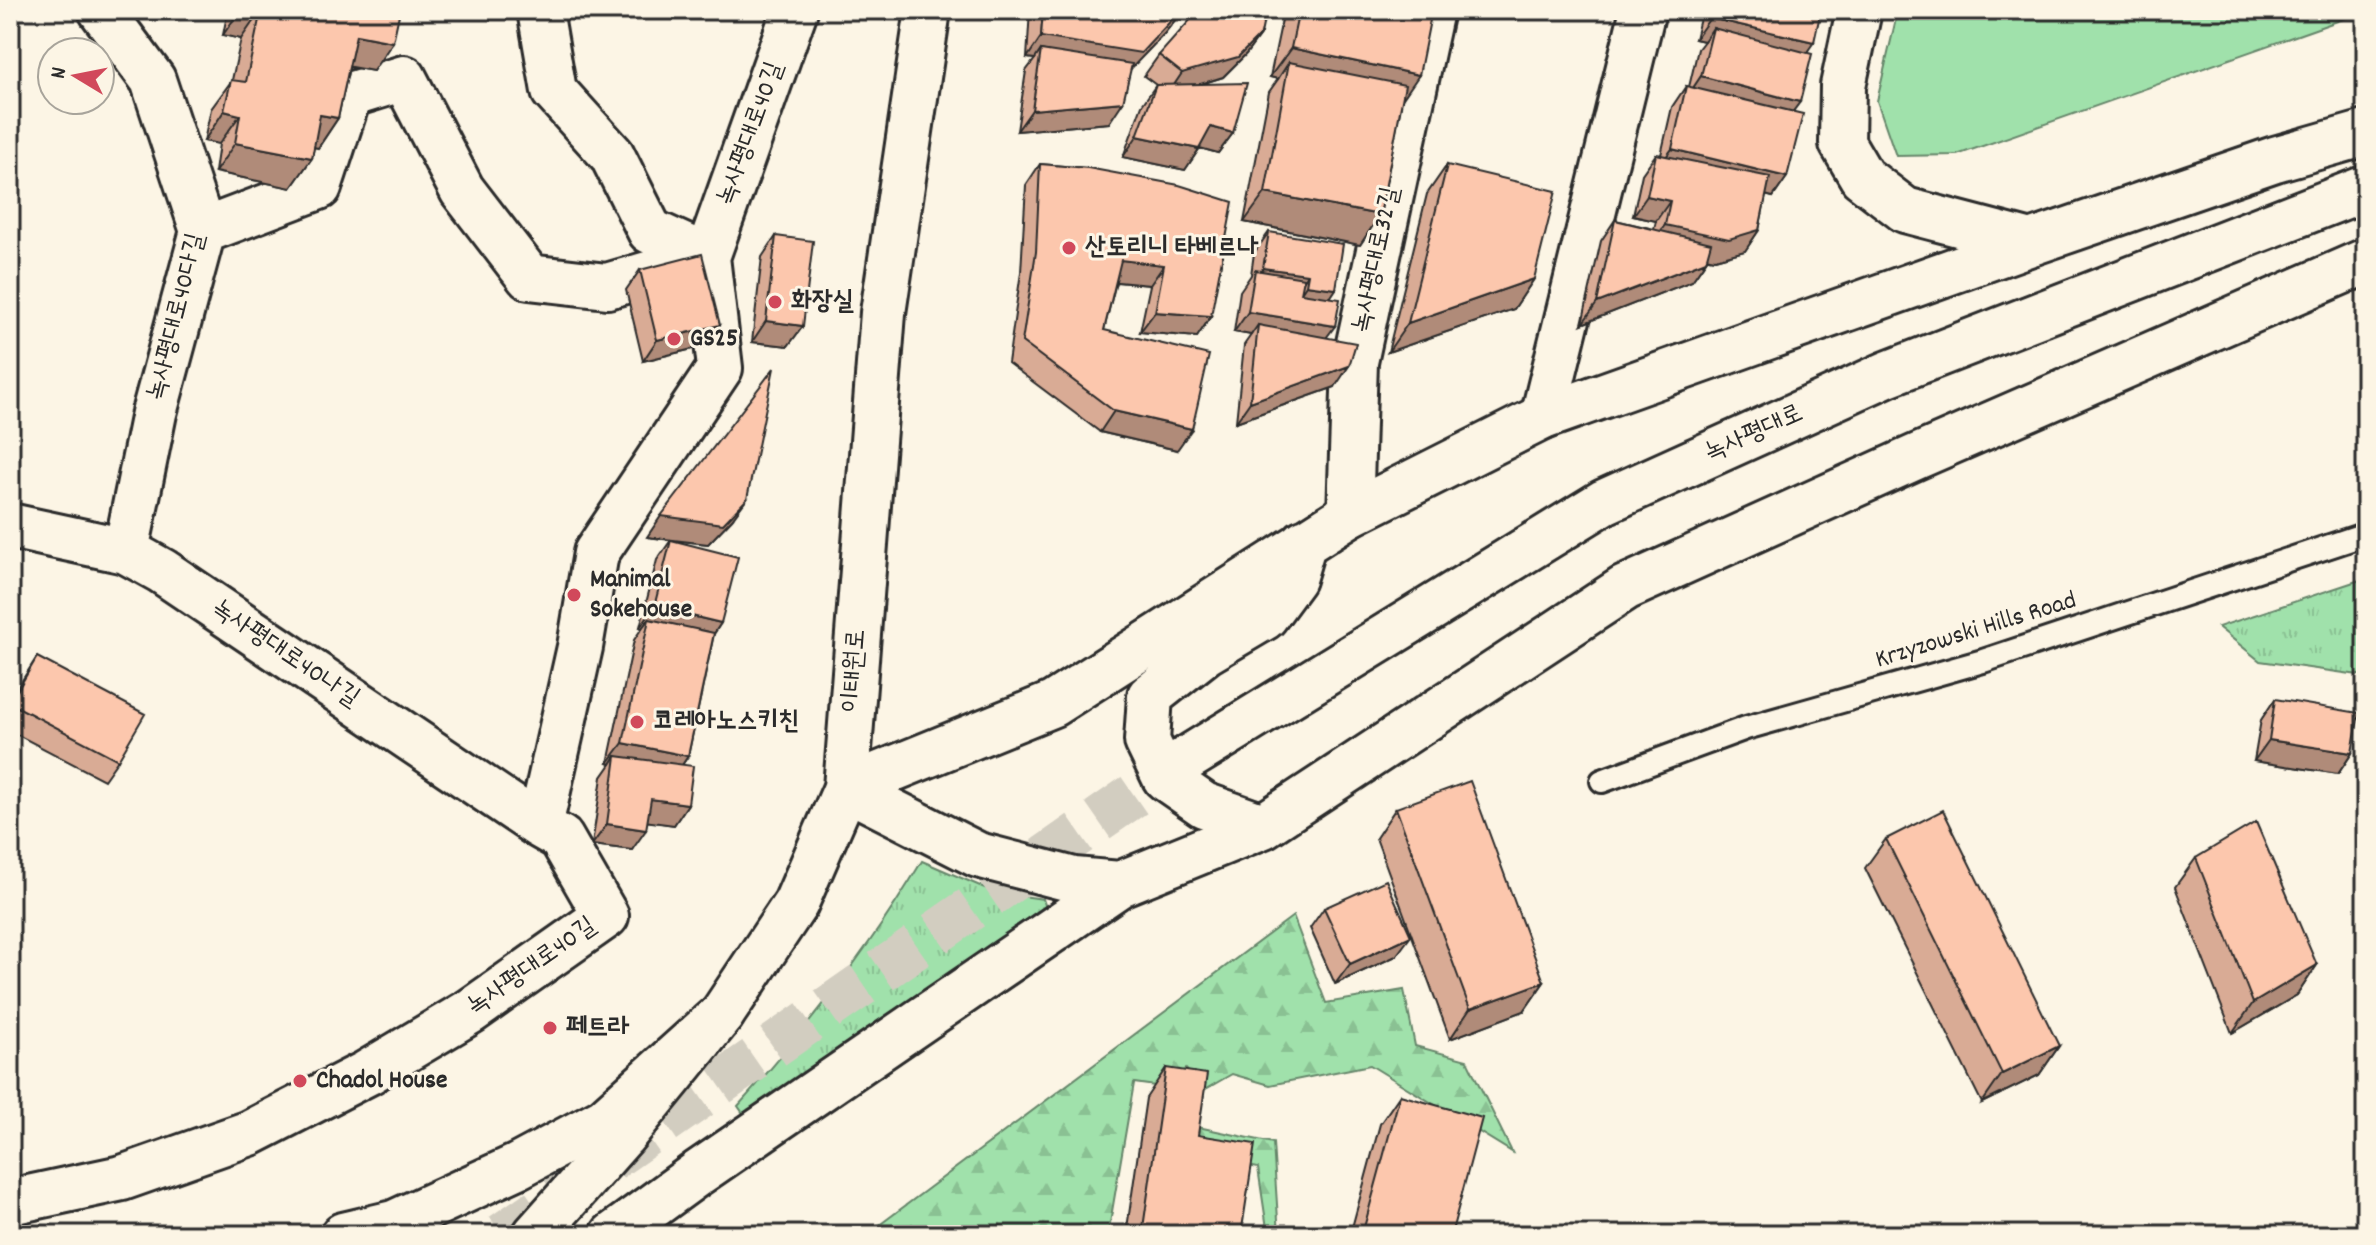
<svg xmlns="http://www.w3.org/2000/svg" width="2376" height="1245" font-family="Dekko,'Poor Story',sans-serif">
<style>
.grass{fill:url(#grass-tufts);stroke:#66866b;stroke-width:2}
.forest{fill:url(#forest-firs);stroke:#66866b;stroke-width:2}
.green{fill:#a0e1ab;stroke:#66866b;stroke-width:2}
.lines{fill:none;stroke-linecap:round;stroke-linejoin:round}
.primary-tunnel{stroke:#d2cdc0;stroke-width:44;stroke-dasharray:44 22;stroke-linecap:butt}
.service-casing{stroke:#2b2b2b;stroke-width:28}
.minor-casing{stroke:#2b2b2b;stroke-width:50}
.secondary-casing{stroke:#2b2b2b;stroke-width:50}
.primary-casing{stroke:#2b2b2b;stroke-width:50}
.service{stroke:#fcf5e5;stroke-width:22}
.minor{stroke:#fcf5e5;stroke-width:44}
.secondary{stroke:#fcf5e5;stroke-width:44}
.primary{stroke:#fcf5e5;stroke-width:44}
.wall{fill:#d9ab95;stroke:#2b2b2b;stroke-width:2}
.shaded-wall{fill:#b08b79;stroke:#2b2b2b;stroke-width:2}
.building{fill:#fcc7ad;stroke:#2b2b2b;stroke-width:2}
.poi-dot{fill:#d1495b;stroke:#fcf5e5;stroke-width:3}
.labels{text-anchor:middle;dominant-baseline:central;stroke-width:6;stroke-linejoin:round;paint-order:stroke}
.street-label{font-size:26px;fill:#2b2b2b;stroke:#fcf5e5}
.poi-label{font-size:26px;font-weight:bold;fill:#2b2b2b;stroke:#fcf5e5;text-anchor:start}
</style>
<defs>
<pattern id="grass-tufts" width="24" height="20" patternUnits="userSpaceOnUse" patternTransform="scale(2)"><rect width="24" height="20" fill="#a0e1ab"/><path d="M3 7l-1-3M5 7V3M7 7l1-3M15 17l-1-3M17 17v-4M19 17l1-3" fill="none" stroke="#8ac193"/></pattern>
<pattern id="forest-firs" width="22" height="20" patternUnits="userSpaceOnUse" patternTransform="scale(2)"><rect width="22" height="20" fill="#a0e1ab"/><path d="M5 1l3.5 6h-7zM16 11l3.5 6h-7z" fill="#8ac193"/></pattern>
</defs>
<rect width="100%" height="100%" fill="#fcf5e5"/>
<filter id="ink" filterUnits="userSpaceOnUse"><feTurbulence type="fractalNoise" baseFrequency=".0125" numOctaves="2"/><feDisplacementMap in="SourceGraphic" scale="16" xChannelSelector="R" yChannelSelector="G"/><feConvolveMatrix kernelMatrix="1 2 1 2 8 2 1 2 1" color-interpolation-filters="sRGB"/></filter>
<g filter="url(#ink)">
<path class="grass" d="M2366,578V676L2260,661L2218,627Z
M922,861L994,892L1043,899L1046,908L1044,914L745,1116L738,1106C808,1028 868,951 922,861Z"/>
<path class="forest" d="M1293,916L1326,1003L1404,990L1415,1046L1467,1060L1512,1152L1370,1065L1270,1085L1232,1074L1204,1090L1186,1069L1162,1087L1134,1083L1108,1235H866Z
M1198,1127L1273,1143L1279,1235H1268L1258,1168L1195,1154Z"/>
<path class="green" d="M1898,10H2366V11L1957,155L1896,156L1877,101Z"/>
<g class="lines">
<path class="primary-tunnel" d="M502,1235L1183,761"/>
<g class="service-casing">
<path id="service" d="M1602,781L1746,728L1983,661L2366,534"/>
</g>
<g class="minor-casing">
<path id="minor" d="M101,10L153,80L203,231L154,413L126,551
M1859,10L1843,86L1842,143L1862,177L1905,210L2031,243
M203,231L319,187L349,95L404,78L462,190L529,277L607,286L707,257L650,231L612,155L554,91L540,10
M1543,417L1643,10
M1350,514L1355,362L1431,10
M10,526L126,551L162,571L540,826
M10,1202L122,1178L250,1133L367,1073L471,1011L606,916L561,838L540,826L580,647L596,553L720,368L707,257L795,10"/>
</g>
<g class="secondary-casing">
<path id="secondary" d="M535,1235L622,1137L722,1014L796,903L846,788L883,313L928,10"/>
</g>
<g class="primary-casing">
<path id="primary" d="M1183,761L1604,502L1887,374L2366,188
M846,788L1053,704L1350,514L1543,417L2031,243L2275,159L2366,133
M846,788L978,855L1074,880L1120,884
M1263,826L1204,805L1165,778L1147,741L1150,696L1206,652L1265,617L1293,579L1304,542
M343,1235L394,1223L518,1166L604,1120L722,1014
M613,1235L698,1173L1120,884L1263,826L1625,588L1916,457L2366,261"/>
</g>
<use href="#service" class="service"/>
<use href="#minor" class="minor"/>
<use href="#secondary" class="secondary"/>
<use href="#primary" class="primary"/>
</g>
<path class="wall" d="M228,10H400L373,71L349,67L338,118L318,148L314,147L312,158L291,188L215,172L219,144L204,141L211,109L232,80L241,39L223,35Z
M1030,10H1183L1164,34L1130,69L1109,123L1017,131L1026,71L1035,59L1027,58Z
M1284,10H1432L1402,99L1380,215L1360,245L1244,222L1269,92L1278,79L1270,77Z
M1702,10H1821L1807,53L1793,112L1787,177L1773,197L1766,195L1759,230L1745,251L1715,259L1707,258L1706,261L1692,281L1582,324L1601,241L1615,220L1654,229L1656,221L1633,216L1642,174L1656,154L1661,155L1672,107L1686,86L1689,87L1698,49L1704,41L1695,39Z
M1261,34L1246,54L1223,77L1201,84L1233,133L1218,153L1200,148L1185,170L1123,157L1142,105L1156,85L1144,76L1159,55Z
M1040,164L1088,168L1211,316L1197,337L1140,332L1150,285L1116,282L1104,330L1177,450L1100,432L1008,363L1021,272L1026,185Z
M1447,165L1534,279L1514,309L1388,352L1427,194Z
M1269,232L1331,297L1326,338L1335,387L1236,422L1244,345L1251,335L1234,332L1240,291L1251,275L1254,253Z
M776,236L803,326L788,346L752,342L762,257Z
M640,270L705,346L643,361L626,290Z
M732,519L708,544L671,540L721,623L714,634L688,756L682,765L688,804L674,825L648,821L632,850L592,845L602,777L611,764L608,763L634,640L642,628L640,627L657,560L671,540L647,537Z
M37,657L118,760L104,780L10,731V699Z
M2275,699L2352,753L2338,774L2254,761L2261,720Z
M1396,808L1544,982L1524,1011L1450,1039L1376,838Z
M1886,839L2059,1046L2039,1075L1982,1103L1865,868Z
M2196,858L2317,965L2297,995L2232,1033L2175,887Z
M1324,908L1396,956L1335,984L1310,928Z
M1166,1068L1198,1135L1241,1235H1126L1146,1098Z
M1400,1095L1451,1235H1350L1380,1124Z"/>
<path class="shaded-wall" d="M240,10H261L241,39L223,35Z
M1043,10H1183L1164,34L1127,73L1041,50L1035,59L1027,58L1041,37Z
M1710,18L1814,42L1800,62L1713,28L1704,41L1695,39Z
M1261,34L1246,54L1223,77L1168,94L1182,73Z
M356,35L393,42L373,71L335,64Z
M1291,48L1419,75L1399,104L1289,62L1278,79L1270,77Z
M1701,76L1800,102L1785,122L1687,97Z
M1123,102L1109,123L1017,131L1032,110Z
M224,111L240,115L219,144L204,141Z
M320,115L338,118L318,148L300,144Z
M1211,127L1233,133L1218,153L1196,147Z
M1137,136L1199,149L1185,170L1123,157Z
M235,143L312,158L291,188L215,172Z
M1672,149L1787,177L1773,197L1657,169Z
M1265,193L1380,215L1360,245L1244,222Z
M1647,196L1670,201L1656,221L1633,216Z
M1665,225L1759,230L1745,251L1715,259L1650,246Z
M1121,260L1164,265L1150,285L1107,281Z
M1706,261L1692,281L1582,324L1597,303Z
M1263,268L1308,274L1294,295L1253,283Z
M1534,279L1514,309L1388,352L1408,323Z
M1306,285L1336,289L1322,310L1292,306Z
M1155,312L1211,316L1197,337L1140,332Z
M1248,312L1335,326L1320,346L1258,325L1251,335L1234,332Z
M766,321L803,326L788,346L752,342Z
M720,325L705,346L643,361L657,340Z
M1349,366L1335,387L1236,422L1250,402Z
M1114,411L1192,429L1177,450L1100,432Z
M747,499L732,519L708,544L647,537L661,516Z
M654,607L721,623L707,644L649,619L642,628L640,627Z
M2269,740L2352,753L2338,774L2254,761Z
M623,743L688,756L674,777L616,756L611,764L608,763Z
M651,799L688,804L674,825L636,820Z
M607,824L646,830L632,850L592,845Z
M1411,936L1396,956L1335,984L1350,964Z
M2317,965L2297,995L2232,1033L2253,1003Z
M1544,982L1524,1011L1450,1039L1470,1009Z
M2059,1046L2039,1075L1982,1103L2002,1074Z"/>
<path class="building" d="M261,10H400L393,42L356,35L338,118L320,115L312,158L235,143L240,115L224,111L231,80L246,82Z
M1043,10H1158L1178,13L1141,53L1041,37Z
M1199,10H1266L1261,34L1238,57L1182,73L1159,55Z
M1299,10H1432L1419,75L1291,48Z
M1711,10H1821L1814,42L1710,18Z
M1713,28L1812,54L1800,102L1701,76Z
M1041,50L1132,64L1123,102L1032,110Z
M1289,62L1405,85L1380,215L1265,193Z
M1247,83L1233,133L1211,127L1199,149L1137,136L1156,85Z
M1686,86L1803,114L1787,177L1672,149Z
M1656,154L1770,177L1759,230L1729,239L1665,225L1670,201L1647,196Z
M1040,164L1088,168L1179,185L1233,202L1211,316L1155,312L1164,265L1121,260L1104,330L1209,355L1192,429L1114,411L1022,342L1036,252Z
M1447,165L1556,191L1534,279L1408,323Z
M1615,220L1711,243L1706,261L1597,303Z
M1269,232L1343,244L1336,289L1306,285L1308,274L1263,268Z
M776,236L813,241L803,326L766,321Z
M702,254L720,325L657,340L640,270Z
M1255,270L1304,278L1301,293L1340,299L1335,326L1248,312Z
M1258,325L1356,343L1349,366L1250,402Z
M774,368L747,499L723,524L661,516Z
M671,540L738,557L721,623L654,607Z
M649,619L714,633L688,756L623,743Z
M37,657L145,714L118,760L10,703Z
M2275,699L2359,713L2352,753L2269,740Z
M616,756L693,766L688,804L651,799L646,830L607,824Z
M1470,781L1544,982L1470,1009L1396,808Z
M1943,810L2059,1046L2002,1074L1886,839Z
M2256,822L2317,965L2253,1003L2196,858Z
M1386,880L1411,936L1350,964L1324,908Z
M1166,1068L1207,1074L1198,1135L1255,1144L1241,1235H1142Z
M1400,1095L1482,1118L1451,1235H1362Z"/>
</g>
<g class="poi-dot">
<circle cx="1069" cy="248" r="8"/>
<circle cx="775" cy="302" r="8"/>
<circle cx="674" cy="339" r="8"/>
<circle cx="574" cy="595" r="8"/>
<circle cx="637" cy="722" r="8"/>
<circle cx="550" cy="1028" r="8"/>
<circle cx="300" cy="1081" r="8"/>
</g>
<g class="labels">
<g class="street-label">
<text transform="translate(751 134) rotate(-70)">녹사평대로40길</text>
<text transform="translate(1377 260) rotate(-78)">녹사평대로32길</text>
<text transform="translate(177 317) rotate(-76)">녹사평대로40다길</text>
<text transform="translate(1754 434) rotate(-24)">녹사평대로</text>
<text transform="translate(1976 631) rotate(-17)">Krzyzowski Hills Road</text>
<text transform="translate(285 654) rotate(34)">녹사평대로40나길</text>
<text transform="translate(855 671) rotate(-86)">이태원로</text>
<text transform="translate(532 967) rotate(-35)">녹사평대로40길</text>
</g>
<g class="poi-label">
<text x="1085" y="248">산토리니 타베르나</text>
<text x="791" y="302">화장실</text>
<text x="690" y="339">GS25</text>
<text x="590" y="580">Manimal<tspan x="590" dy="30">Sokehouse</tspan></text>
<text x="653" y="722">코레아노스키친</text>
<text x="566" y="1028">페트라</text>
<text x="316" y="1081">Chadol House</text>
</g>
</g>
<rect width="2376" height="1245" fill="none" stroke="#fcf5e5" stroke-width="40"/>
<rect x="20" y="20" width="2336" height="1205" fill="none" stroke="#2b2b2b" stroke-width="3" filter="url(#ink)"/>
<g transform="translate(76 76) rotate(280)"><circle r="38" fill="#fcf5e5" stroke="#a8a49b" stroke-width="2"/>
<path d="M0-6L14 30L0 20L-14 30Z" fill="#d1495b"/>
<text y="-12" font-size="22" font-weight="bold" text-anchor="middle" fill="#2b2b2b">N</text>
</g>
</svg>
